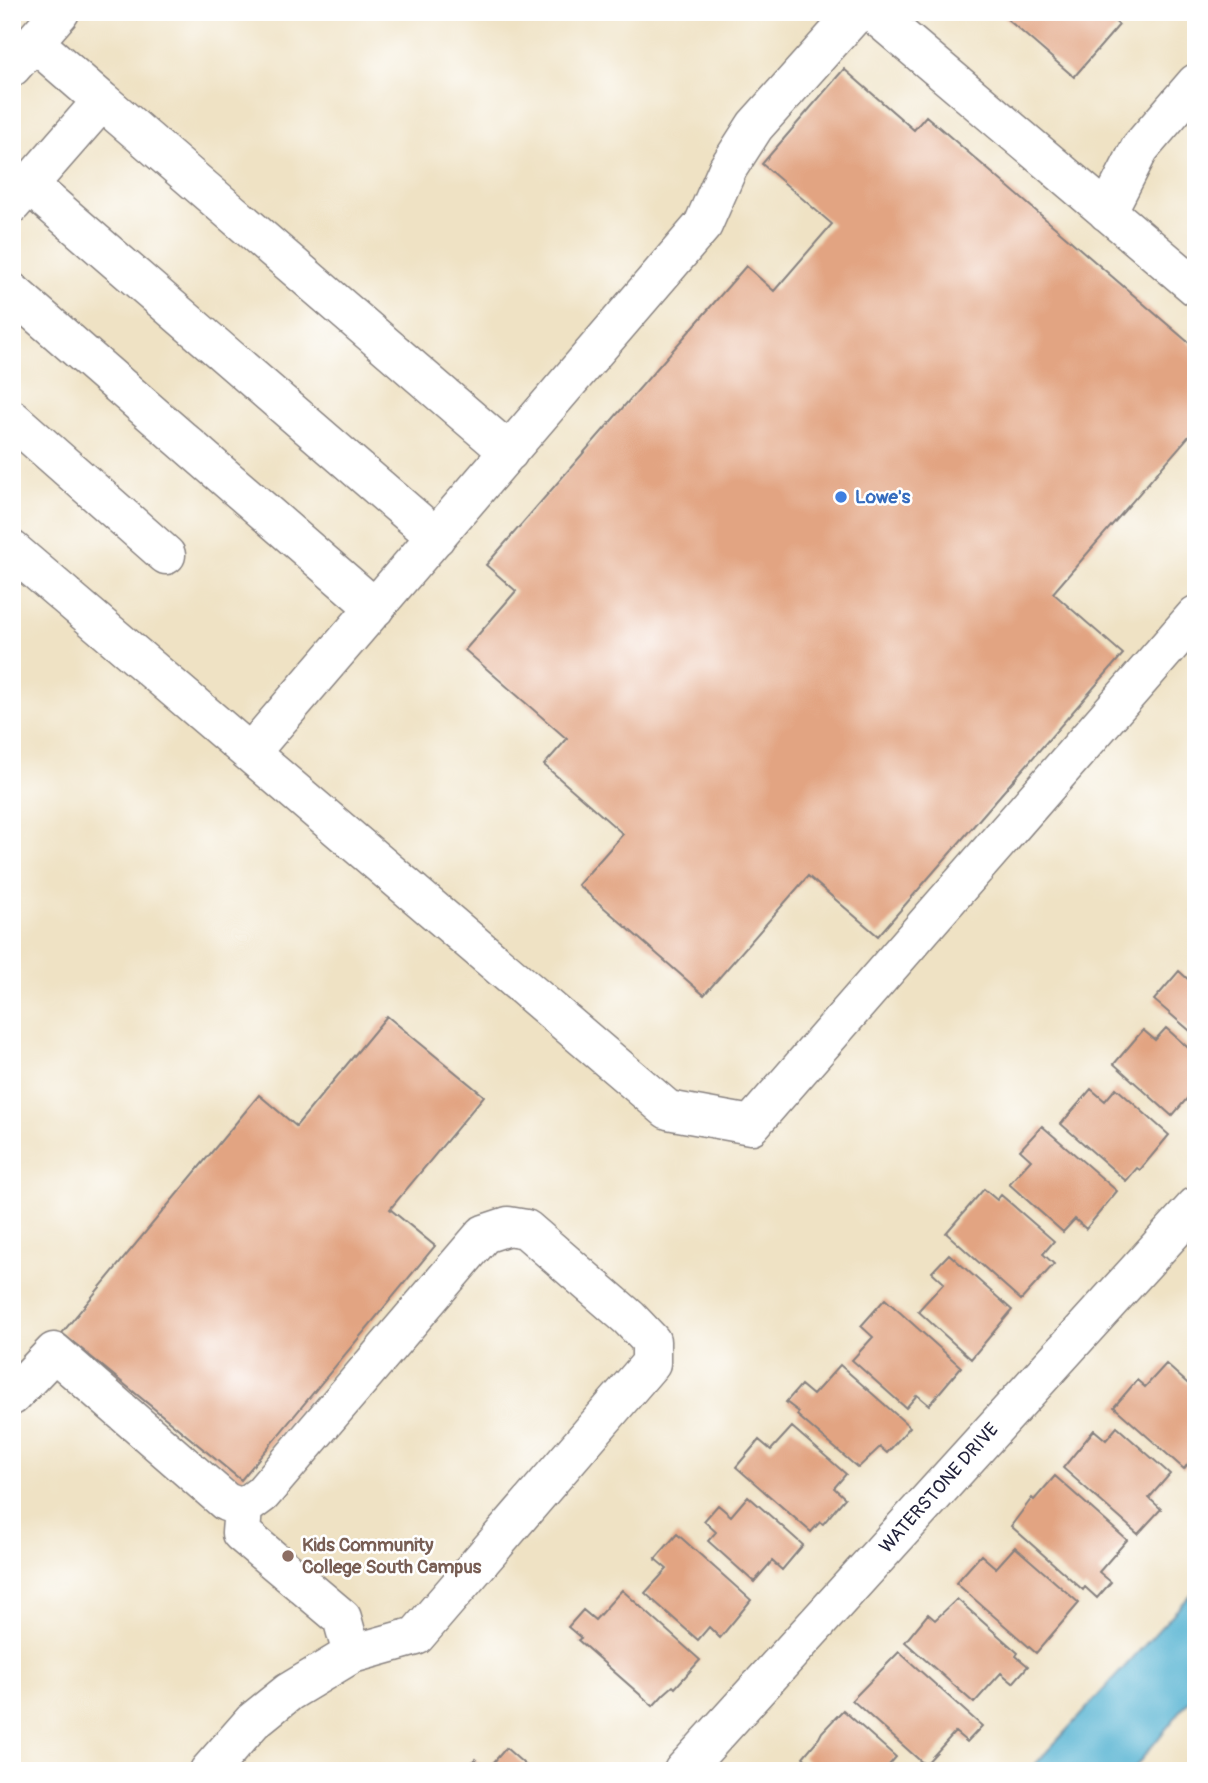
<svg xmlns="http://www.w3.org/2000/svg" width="1208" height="1783" font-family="Pangolin,sans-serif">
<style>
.water{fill:#51b1d0;stroke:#3a6a86;stroke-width:2}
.building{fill:#e2a482}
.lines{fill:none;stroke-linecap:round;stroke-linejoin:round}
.minor-casing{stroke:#888280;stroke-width:41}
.minor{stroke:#fff;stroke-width:38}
.shop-dot{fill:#3f7fe0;stroke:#fff;stroke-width:2.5}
.education-dot{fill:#8d6e63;stroke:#fff;stroke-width:2.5}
.labels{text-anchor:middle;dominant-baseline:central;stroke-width:5;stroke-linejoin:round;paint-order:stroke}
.shop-label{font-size:19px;font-weight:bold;fill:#366cbe;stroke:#fff;text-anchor:start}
.street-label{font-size:19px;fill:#22223b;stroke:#fff}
.education-label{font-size:19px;font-weight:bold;fill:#785e54;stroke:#fff;text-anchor:start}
</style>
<rect width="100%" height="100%" fill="#fff"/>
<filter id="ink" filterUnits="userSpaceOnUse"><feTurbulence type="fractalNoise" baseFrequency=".0143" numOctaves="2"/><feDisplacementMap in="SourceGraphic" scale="14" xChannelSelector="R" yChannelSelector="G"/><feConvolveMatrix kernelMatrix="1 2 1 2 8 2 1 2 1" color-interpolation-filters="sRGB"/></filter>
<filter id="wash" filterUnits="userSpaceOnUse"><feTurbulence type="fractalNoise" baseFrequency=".00686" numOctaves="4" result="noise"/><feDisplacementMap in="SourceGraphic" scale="28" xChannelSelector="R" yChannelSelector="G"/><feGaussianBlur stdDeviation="1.57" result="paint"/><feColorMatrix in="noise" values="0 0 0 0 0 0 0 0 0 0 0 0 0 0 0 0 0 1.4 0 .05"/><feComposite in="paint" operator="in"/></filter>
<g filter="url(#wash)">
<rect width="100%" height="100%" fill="#efe2c4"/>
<path class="water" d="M1196,1589V1692L1132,1771H1029Z"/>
<g id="blocks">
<path class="building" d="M999,12H1104L1119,25L1074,77Z
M844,69L914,130L926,116L1196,349V428L1053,593L1123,654L878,936L808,876L704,995L578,885L623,834L544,765L567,739L465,650L516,591L486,565L746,266L774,291L832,224L762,164Z
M1179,971L1191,982L1196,977V1036L1154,1000Z
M387,1016L484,1096L390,1209L435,1246L241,1480L62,1333L259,1095L296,1126Z
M1166,1028L1196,1055V1101L1190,1095L1172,1116L1114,1064L1143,1030L1155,1040Z
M1116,1088L1169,1135L1140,1170L1137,1168L1126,1181L1061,1124L1091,1089L1105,1101Z
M1042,1126L1117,1191L1086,1229L1075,1219L1063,1232L1009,1184L1031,1160L1020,1150Z
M984,1189L997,1200L1001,1195L1054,1241L1043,1254L1054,1264L1021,1300L946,1233Z
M949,1254L1012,1310L971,1359L918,1311L944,1283L932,1272Z
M885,1299L961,1367L929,1405L917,1395L906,1408L852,1360L873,1337L861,1326Z
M1166,1364L1196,1391V1468L1189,1462L1184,1469L1114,1407L1137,1380L1145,1387Z
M840,1365L910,1427L887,1453L880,1447L858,1468L797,1415L799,1412L786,1402L801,1385L813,1395Z
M792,1427L846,1474L834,1488L845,1498L823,1524L820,1522L811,1532L736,1467L759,1440L771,1450Z
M1117,1427L1170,1474L1149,1498L1161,1509L1138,1534L1063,1468L1094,1430L1106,1440Z
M1055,1476L1127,1540L1099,1572L1111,1582L1097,1598L1085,1587L1083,1590L1011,1526L1032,1498L1034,1500Z
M748,1496L803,1545L782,1570L772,1561L754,1582L708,1541L716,1532L704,1521L718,1505L731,1516Z
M677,1534L751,1600L720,1638L709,1627L698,1640L645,1593L667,1569L655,1559Z
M1015,1547L1079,1603L1036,1653L956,1583L981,1555L996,1568Z
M622,1590L700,1660L675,1688L673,1686L664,1694L653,1706L578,1640L581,1638L568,1627L583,1610L595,1620Z
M957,1599L1018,1653L1016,1656L1028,1666L1013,1683L1001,1673L974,1703L905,1642L928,1614L935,1620Z
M899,1652L982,1726L967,1742L955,1732L925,1765L852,1700Z
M843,1710L896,1757L884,1771H818L803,1757L819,1738L822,1732Z
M506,1748L532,1771H465L475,1759L487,1770Z"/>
</g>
</g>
<g filter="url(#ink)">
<use href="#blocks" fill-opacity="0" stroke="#888280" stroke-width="2"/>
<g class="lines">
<g class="minor-casing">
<path id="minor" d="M872,12L1196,287
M12,67L60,12
M102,101L509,452
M29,185L436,537
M12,204L102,101L34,42
M1107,212L1140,148L1196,83
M12,292L375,608
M12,419L166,555
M12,550L668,1110L751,1125L1196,615
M250,753L703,225L728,168L755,126L857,12
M12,1396L54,1352L226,1502L243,1508L262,1494L484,1234L508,1226L526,1229L629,1318L651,1341V1363L416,1636L352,1654L289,1692L253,1721L209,1771
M243,1508L241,1533L342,1618L352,1654
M683,1771L1196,1206"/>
</g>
<use href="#minor" class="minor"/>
</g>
</g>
<circle class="shop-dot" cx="841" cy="497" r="7"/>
<circle class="education-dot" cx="288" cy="1556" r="7"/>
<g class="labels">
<g class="shop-label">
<text x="855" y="497">Lowe's</text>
</g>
<g class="street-label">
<text transform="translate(939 1488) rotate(-48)">WATERSTONE DRIVE</text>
</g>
<g class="education-label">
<text x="302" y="1545">Kids Community<tspan x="302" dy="22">College South Campus</tspan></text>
</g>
</g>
<rect width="1208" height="1783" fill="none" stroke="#fff" stroke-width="42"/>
</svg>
